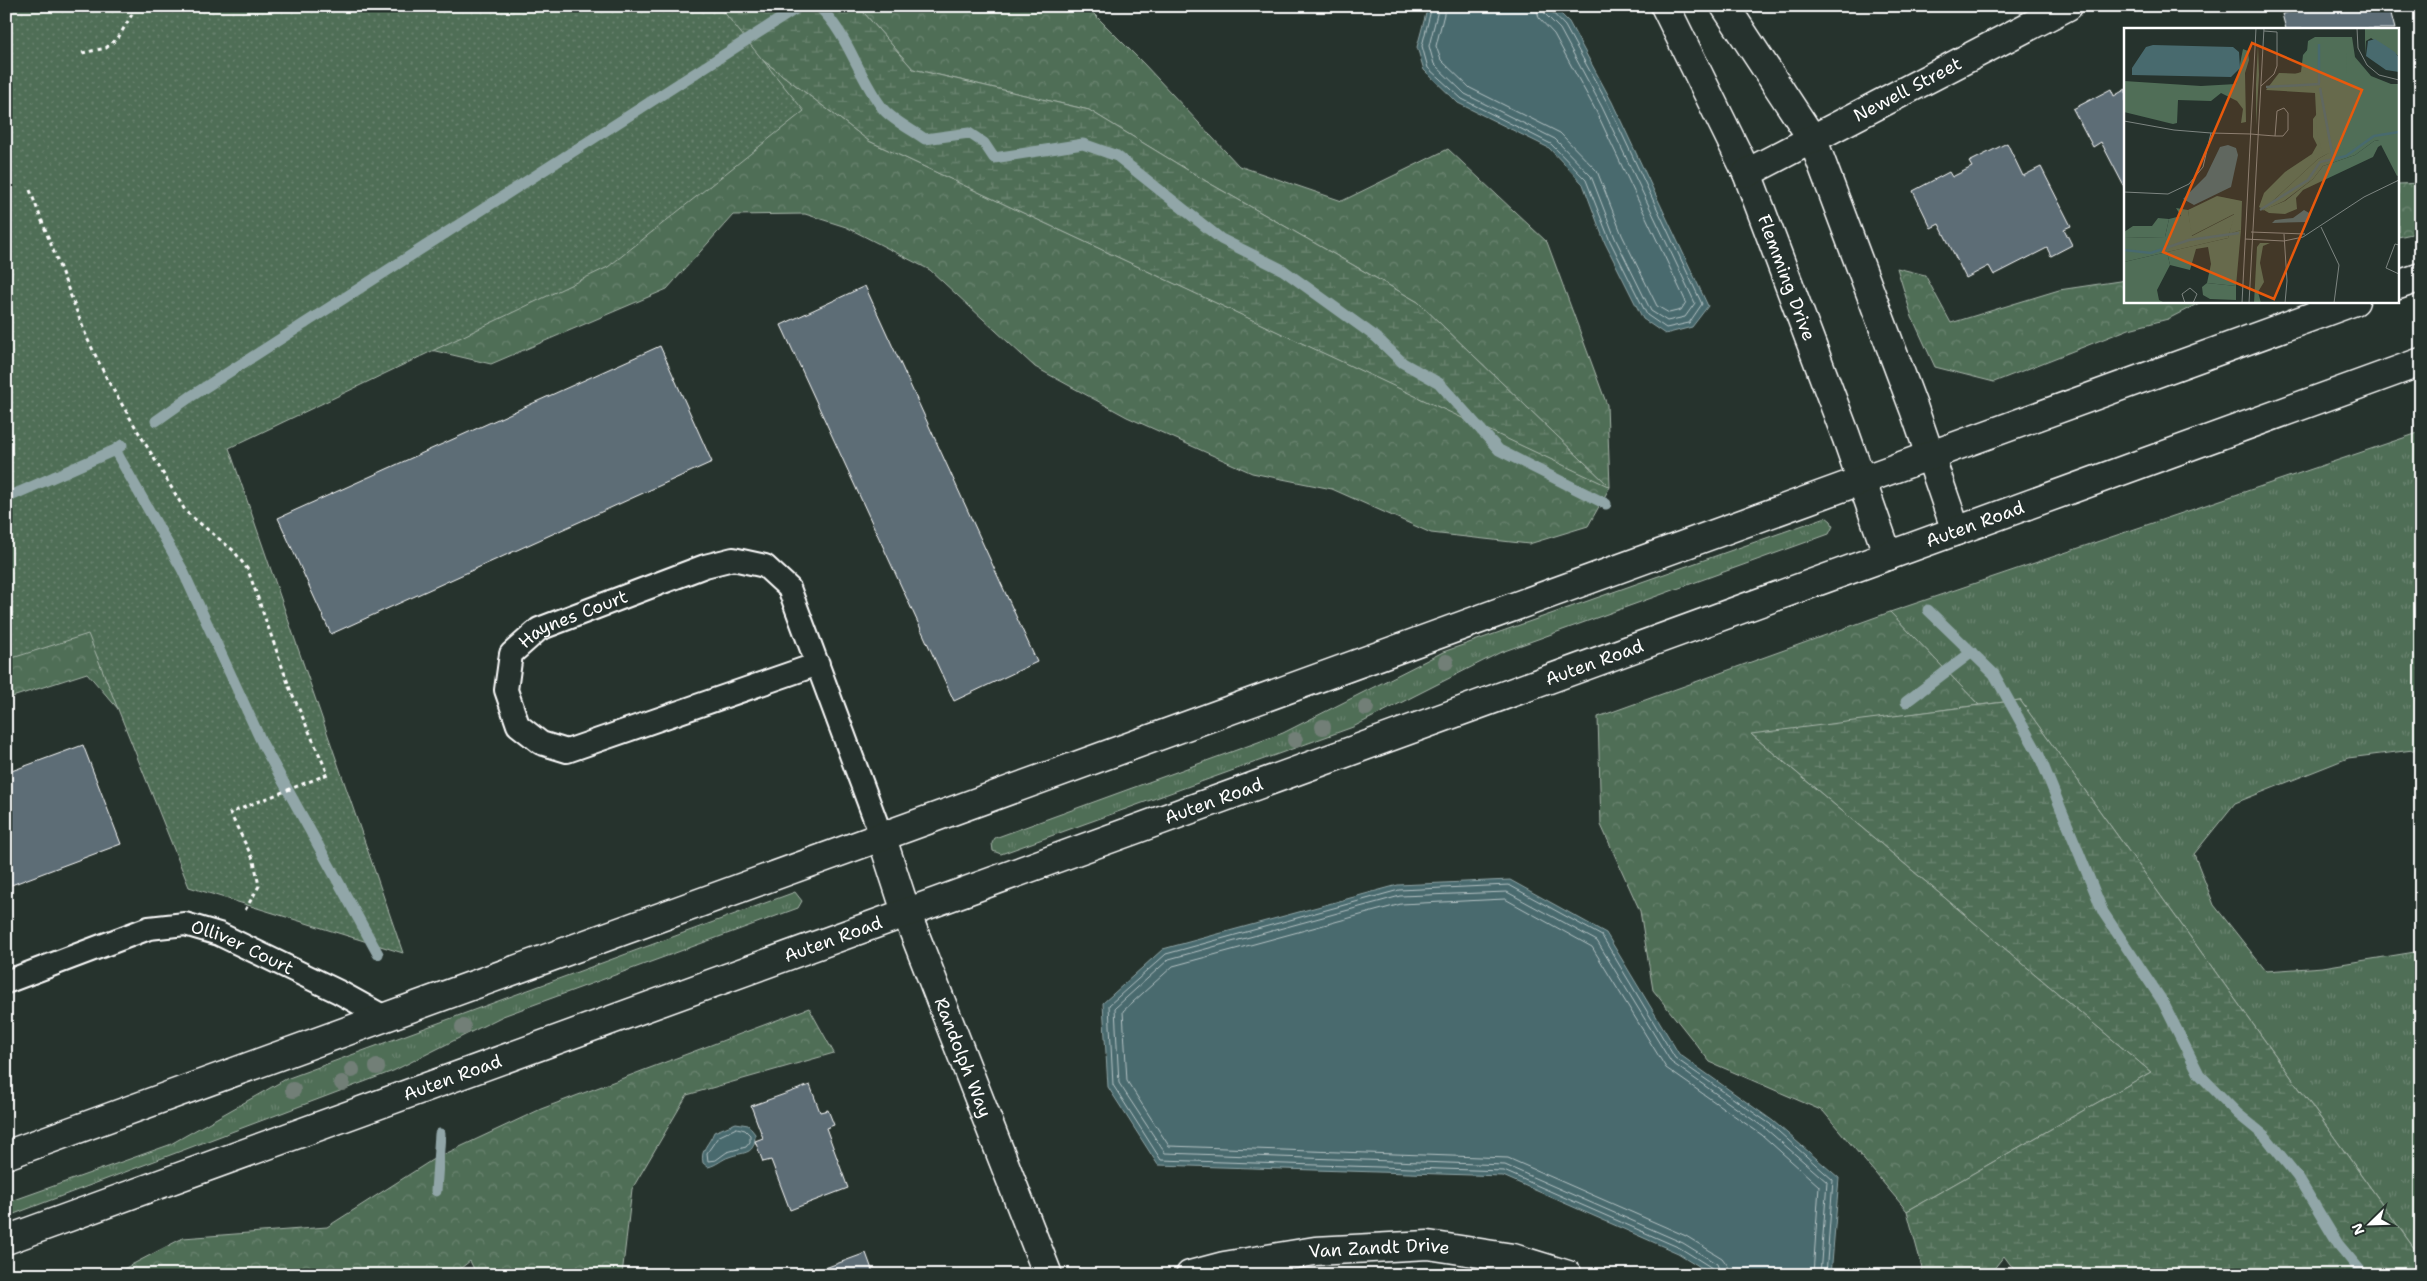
<svg xmlns="http://www.w3.org/2000/svg" width="2427" height="1281" font-family="'Shantell Sans',sans-serif">
<style>
.grass{fill:url(#grass-tufts);stroke:#a8b6ab}
.forest{fill:url(#forest-crowns);stroke:#a8b6ab}
.wetland{fill:url(#wetland-marsh);stroke:#a8b6ab}
.park{fill:url(#park-dots);stroke:#a8b6ab}
.water{fill:#486a6e;stroke:#91a6a8}
.lines{fill:none;stroke-linecap:round;stroke-linejoin:round}
.shore{stroke:#b6c3c5;stroke-width:1}
.stream{stroke:#91a6a8;stroke-width:11}
.building{fill:#5d6d76;stroke:#fff}
.service-casing{stroke:#fff;stroke-width:26}
.minor-casing{stroke:#fff;stroke-width:31}
.tertiary-casing{stroke:#fff;stroke-width:31}
.path{stroke:#fff;stroke-width:3;stroke-dasharray:4 4;stroke-linecap:butt}
.service{stroke:#26332d;stroke-width:22}
.minor{stroke:#26332d;stroke-width:28}
.tertiary{stroke:#26332d;stroke-width:28}
.tree{fill:#727f77}
.labels{text-anchor:middle;dominant-baseline:central;stroke-width:5;stroke-linejoin:round;paint-order:stroke}
.street-label{font-size:18px;fill:#fff;stroke:#26332d}
.inset-river{fill:none;stroke:#486a6e;stroke-width:2.5}
.inset-road{fill:none;stroke:#7d8581;stroke-width:1}
.view{fill:#e8590c;fill-opacity:0.15;stroke:#e8590c;stroke-width:2.5}
.inset-edge{fill:none;stroke:#fff;stroke-width:2.5}
</style>
<defs>
<pattern id="grass-tufts" width="24" height="20" patternUnits="userSpaceOnUse" patternTransform="scale(1.25)"><rect width="24" height="20" fill="#506e57"/><path d="M3 7l-1-3M5 7V3M7 7l1-3M15 17l-1-3M17 17v-4M19 17l1-3" fill="none" stroke="#6a8470"/></pattern>
<pattern id="forest-crowns" width="20" height="18" patternUnits="userSpaceOnUse" patternTransform="scale(1.25)"><rect width="20" height="18" fill="#506e57"/><path d="M2 6a3 3 0 1 1 6 0M12 15a3 3 0 1 1 6 0" fill="none" stroke="#6a8470"/></pattern>
<pattern id="wetland-marsh" width="20" height="14" patternUnits="userSpaceOnUse" patternTransform="scale(1.25)"><rect width="20" height="14" fill="#506e57"/><path d="M1 5h8M5 5V1M11 12h8M15 12V8" fill="none" stroke="#6a8470"/></pattern>
<pattern id="park-dots" width="8" height="8" patternUnits="userSpaceOnUse" patternTransform="scale(1.25)"><rect width="8" height="8" fill="#506e57"/><path d="M2 2h.1M6 6h.1" fill="none" stroke="#6a8470" stroke-width="1.8" stroke-linecap="round"/></pattern>
</defs>
<rect width="100%" height="100%" fill="#26332d"/>
<filter id="ink" filterUnits="userSpaceOnUse"><feTurbulence type="fractalNoise" baseFrequency=".02" numOctaves="2"/><feDisplacementMap in="SourceGraphic" scale="10" xChannelSelector="R" yChannelSelector="G"/><feConvolveMatrix kernelMatrix="1 2 1 2 8 2 1 2 1" color-interpolation-filters="sRGB"/></filter>
<g filter="url(#ink)">
<path class="grass" d="M2421,432V749L2348,758L2235,803L2194,854L2214,905L2266,971L2323,967L2421,951V1243L2414,1248L2020,700L1979,705L1890,612Z
M1826,517L1831,521L1833,526L1829,534L1499,653L1353,727L1001,854L993,851L992,843L995,838L1283,733L1443,652Z
M795,892L802,901L798,908L503,1016L393,1071L6,1217V1203L169,1145L286,1079Z"/>
<path class="forest" d="M858,6H1086L1144,64L1239,166L1342,201L1448,149L1547,242L1607,405L1610,487L1588,526L1529,544L1431,533L1332,489L1252,473L1127,417L1035,367L930,270L846,227L805,214L733,215L667,289L491,364L337,328L215,424L198,801L87,673L6,699V334L714,23L869,141L1609,486L1418,302L1209,183L1089,110L913,69Z
M2421,183V232L2398,237V184Z
M1897,268L1925,275L1951,323L2059,290L2126,280V301H2203L2168,319L2129,329L1994,382L1935,367L1912,317Z
M1890,612L1979,705L1752,735L2151,1072L1907,1211L1823,1111L1710,1062L1653,990L1640,911L1601,825L1598,717Z
M809,1008L834,1053L687,1095L632,1189L622,1275H477L470,1261L452,1275H112L183,1238L327,1227L432,1160L541,1109Z"/>
<path class="wetland" d="M364,6H858L913,69L1089,110L1209,183L1418,302L1610,487L869,141L714,23Z
M2020,700L2421,1258V1275H2018L2004,1256L1989,1275H1924L1907,1211L2151,1072L1751,734Z"/>
<path class="park" d="M6,6H719L804,111L608,267L229,448L403,953L189,887L88,634L6,660Z"/>
<path class="water" d="M1428,6H1553L1569,22L1612,102L1708,306L1692,327L1665,334L1643,319L1605,243L1583,184L1549,148L1458,103L1424,70L1417,47Z
M1510,880L1606,933L1679,1054L1773,1121L1839,1178L1831,1275H1713L1678,1253L1503,1176L1158,1165L1108,1087L1103,1003L1163,949L1398,885Z
M736,1123L748,1125L755,1134C755,1156 745,1151 729,1157C722,1159 717,1165 708,1167L703,1163C700,1149 709,1145 714,1132Z"/>
<g class="lines">
<path class="shore" d="M1432,6L1422,46L1428,68L1462,99L1551,144L1586,180L1610,241L1647,315L1666,328L1689,323L1702,304L1608,104L1565,26L1551,11L1550,6
M1439,6L1429,46L1434,64L1465,94L1555,139L1591,176L1615,238L1651,311L1667,321L1685,317L1695,303L1602,107L1560,29L1545,14L1544,6
M1446,6L1436,46L1441,60L1470,88L1560,133L1597,171L1622,235L1657,306L1669,313L1681,310L1686,302L1596,111L1554,34L1539,18L1536,6
M737,1128L745,1130L750,1135V1142L746,1147L727,1152L716,1160L708,1161L707,1153L718,1137Z
M1715,1275L1712,1268L1680,1248L1504,1171L1161,1160L1113,1085L1109,1005L1166,954L1399,890L1509,885L1602,936L1675,1058L1770,1124L1833,1180L1826,1275
M1721,1275L1717,1264L1683,1243L1505,1165L1165,1153L1119,1083L1115,1008L1169,959L1400,896L1507,892L1597,941L1671,1062L1766,1129L1827,1182L1820,1275
M1729,1275L1728,1266L1722,1258L1686,1236L1508,1158L1169,1146L1127,1081L1123,1011L1173,966L1401,904L1505,899L1592,947L1666,1068L1762,1135L1819,1186L1813,1275"/>
<path class="stream" d="M818,6C849,34 858,78 884,110C894,121 912,130 925,139L969,133L984,143L994,158L1083,144L1117,156L1221,239L1283,270L1376,337L1403,363L1439,383L1499,450L1606,504
M156,421L190,397L800,6
M122,445L115,450L182,569L263,745L378,954
M6,498L115,450
M1928,610L1994,674L2039,755L2103,912L2163,1002L2199,1074L2238,1114L2265,1136L2297,1176L2338,1244L2364,1275
M1906,702L1972,652
M436,1191L440,1134"/>
</g>
<path class="building" d="M2312,6H2389L2395,29H2286L2282,14Z
M2111,89L2114,96L2126,89V190L2101,142L2093,147L2073,109Z
M2007,143L2023,176L2041,167L2071,226L2064,229L2072,245L2051,256L2047,248L1994,275L1989,266L1966,278L1939,224L1931,228L1913,191L1949,172L1952,177L1972,167L1969,162Z
M865,286L1037,662L954,701L781,325Z
M660,346L712,462L331,634L278,518Z
M83,745L121,844L6,887V773Z
M810,1085L820,1112L828,1110L834,1125L826,1128L848,1188L790,1210L771,1160L763,1162L755,1141L763,1138L751,1106Z
M866,1253L874,1275H806Z"/>
<g class="lines">
<g class="service-casing">
<g id="service">
<path id="s1" d="M818,664L567,751L541,743L518,725L506,690L511,654L539,629L705,566L733,559L765,566L789,588L882,838"/>
<path id="s2" d="M6,982L149,928L185,924L219,934L339,992L386,1018"/>
</g>
</g>
<g class="minor-casing">
<g id="minor">
<path id="s3" d="M1665,6L1747,173L1846,436L1888,556"/>
<path d="M1725,6L1813,140L1914,409L1956,531"/>
<path id="s4" d="M1747,173L2068,6"/>
<path id="s5" d="M882,838L906,912L1048,1275"/>
<path id="s6" d="M1190,1275L1224,1266L1315,1251L1428,1245L1513,1258L1568,1275"/>
</g>
</g>
<g class="tertiary-casing">
<g id="tertiary">
<path d="M2398,285L2421,277"/>
<path d="M6,1155L2355,301"/>
<path id="s7" d="M6,1240L2421,362"/>
</g>
</g>
<path class="path" d="M82,53L106,48L118,38L137,6
M30,190L87,338L108,381L186,512L234,551L248,570L290,689L328,774L230,813L254,861L259,886L244,912"/>
<use href="#service" class="service"/>
<use href="#minor" class="minor"/>
<use href="#tertiary" class="tertiary"/>
</g>
<g class="tree">
<circle cx="1446" cy="662" r="8"/>
<circle cx="1366" cy="708" r="8"/>
<circle cx="1323" cy="727" r="8"/>
<circle cx="1295" cy="740" r="8"/>
<circle cx="463" cy="1027" r="8"/>
<circle cx="377" cy="1067" r="8"/>
<circle cx="352" cy="1070" r="8"/>
<circle cx="342" cy="1083" r="8"/>
<circle cx="293" cy="1090" r="8"/>
</g>
</g>
<g class="labels">
<g class="street-label">
<text stroke="none"><textPath href="#s4" startOffset="181">Newell Street</textPath></text>
<text stroke="none"><textPath href="#s3" startOffset="298">Flemming Drive</textPath></text>
<text stroke="none"><textPath href="#s7" startOffset="2095">Auten Road</textPath></text>
<text stroke="none"><textPath href="#s1" startOffset="468">Haynes Court</textPath></text>
<text stroke="none"><textPath href="#s7" startOffset="1690">Auten Road</textPath></text>
<text stroke="none"><textPath href="#s7" startOffset="1285">Auten Road</textPath></text>
<text stroke="none"><textPath href="#s7" startOffset="880">Auten Road</textPath></text>
<text stroke="none"><textPath href="#s2" startOffset="251">Olliver Court</textPath></text>
<text stroke="none"><textPath href="#s5" startOffset="234">Randolph Way</textPath></text>
<text stroke="none"><textPath href="#s7" startOffset="475">Auten Road</textPath></text>
<text stroke="none"><textPath href="#s6" startOffset="192">Van Zandt Drive</textPath></text>
</g>
</g>
<g transform="translate(2124 28)">
<rect width="275" height="275" fill="#26332d"/>
<path d="M241,0H274L275,28L247,10L242,13L241,27ZM134,17L135,47L132,98V56ZM34,190L45,191L41,209L0,210V204L9,198H28ZM117,202L112,258L83,255L87,236L84,219L72,221L66,242L46,237L43,224L104,210L105,206Z" fill="#506e57"/>
<path d="M190,14L210,122L194,131L139,182L161,173L189,151L199,138L231,127L250,113L261,111L262,114L254,119L249,129L179,162L172,170L173,181L161,186L145,185L135,179L140,165L161,144L188,126L193,117L189,109V91L198,79L194,65L162,49L177,44L179,27ZM119,21L124,23L125,32L121,45L122,94L117,95L119,81L113,73L97,65L87,73L54,72L53,95L49,96L0,84V53L77,58L112,56ZM93,168L118,173L117,202L105,206L110,186L67,208L64,182ZM136,215H146L139,218L136,235L140,254L134,264L137,275H130L133,219ZM43,224L46,237L33,262L35,272L41,275H0V234ZM83,255L112,258V272L86,271L79,267L78,259Z" fill="#506e57"/>
<path d="M275,102V108L250,113L231,127L199,138L189,151L160,173L138,183L194,131L210,122ZM52,180L64,182L68,208L111,186L104,210L0,234V210L41,209L45,191L57,188Z" fill="#506e57"/>
<path d="M191,9H228L231,29L247,48L267,56H275V147L273,148L254,111L199,127L193,104L191,65L142,62L155,45L181,46L184,13Z" fill="#506e57"/>
<path d="M213,25H222L223,45H213Z" fill="#506e57"/>
<path d="M251,11L271,24L275,30V44L262,42L242,28L244,13ZM29,17L109,19L115,24L116,40L107,49L8,47V40L22,19ZM104,117L112,120L114,127L107,159L70,177L59,171L82,148L96,119ZM180,182L187,186L183,194L148,195L151,192L169,190Z" fill="#486a6e"/>
<path class="inset-river" d="M195,16V55M142,59L196,56M196,60L209,130M136,182L184,152L196,134L222,128L250,108L275,104M0,222L27,225L65,212L115,205"/>
<path class="inset-road" d="M233,0L234,20L243,37L255,47L275,52M137,58L150,46L153,38V4L140,3M0,93L50,102L87,105L127,106L138,107L151,108H159L164,102V85L160,80L153,83L151,108M0,164L44,166L65,156L79,139L87,105M197,199L215,237L210,275M127,204L181,206M160,206L163,253L161,275M121,211L160,213L179,209L240,169L275,152M275,217L271,216L262,240L275,246M61,275L58,266L66,260L73,266L69,275M118,275L132,0M125,275L140,0"/>
<path class="view" d="M128,15L238,62L150,271L39,224Z"/>
<rect width="275" height="275" class="inset-edge"/>
</g>
<rect width="2427" height="1281" fill="none" stroke="#26332d" stroke-width="25"/>
<rect x="12" y="12" width="2402" height="1256" fill="none" stroke="#fff" stroke-width="2" filter="url(#ink)"/>
<g transform="translate(2370 1224) rotate(247)" stroke="#26332d" stroke-width="4" paint-order="stroke">
<path d="M0-4L9 19L0 12L-9 19Z" fill="#ffffff"/>
<text y="-8" font-size="14" font-weight="bold" text-anchor="middle" fill="#ffffff">N</text>
</g>
</svg>
